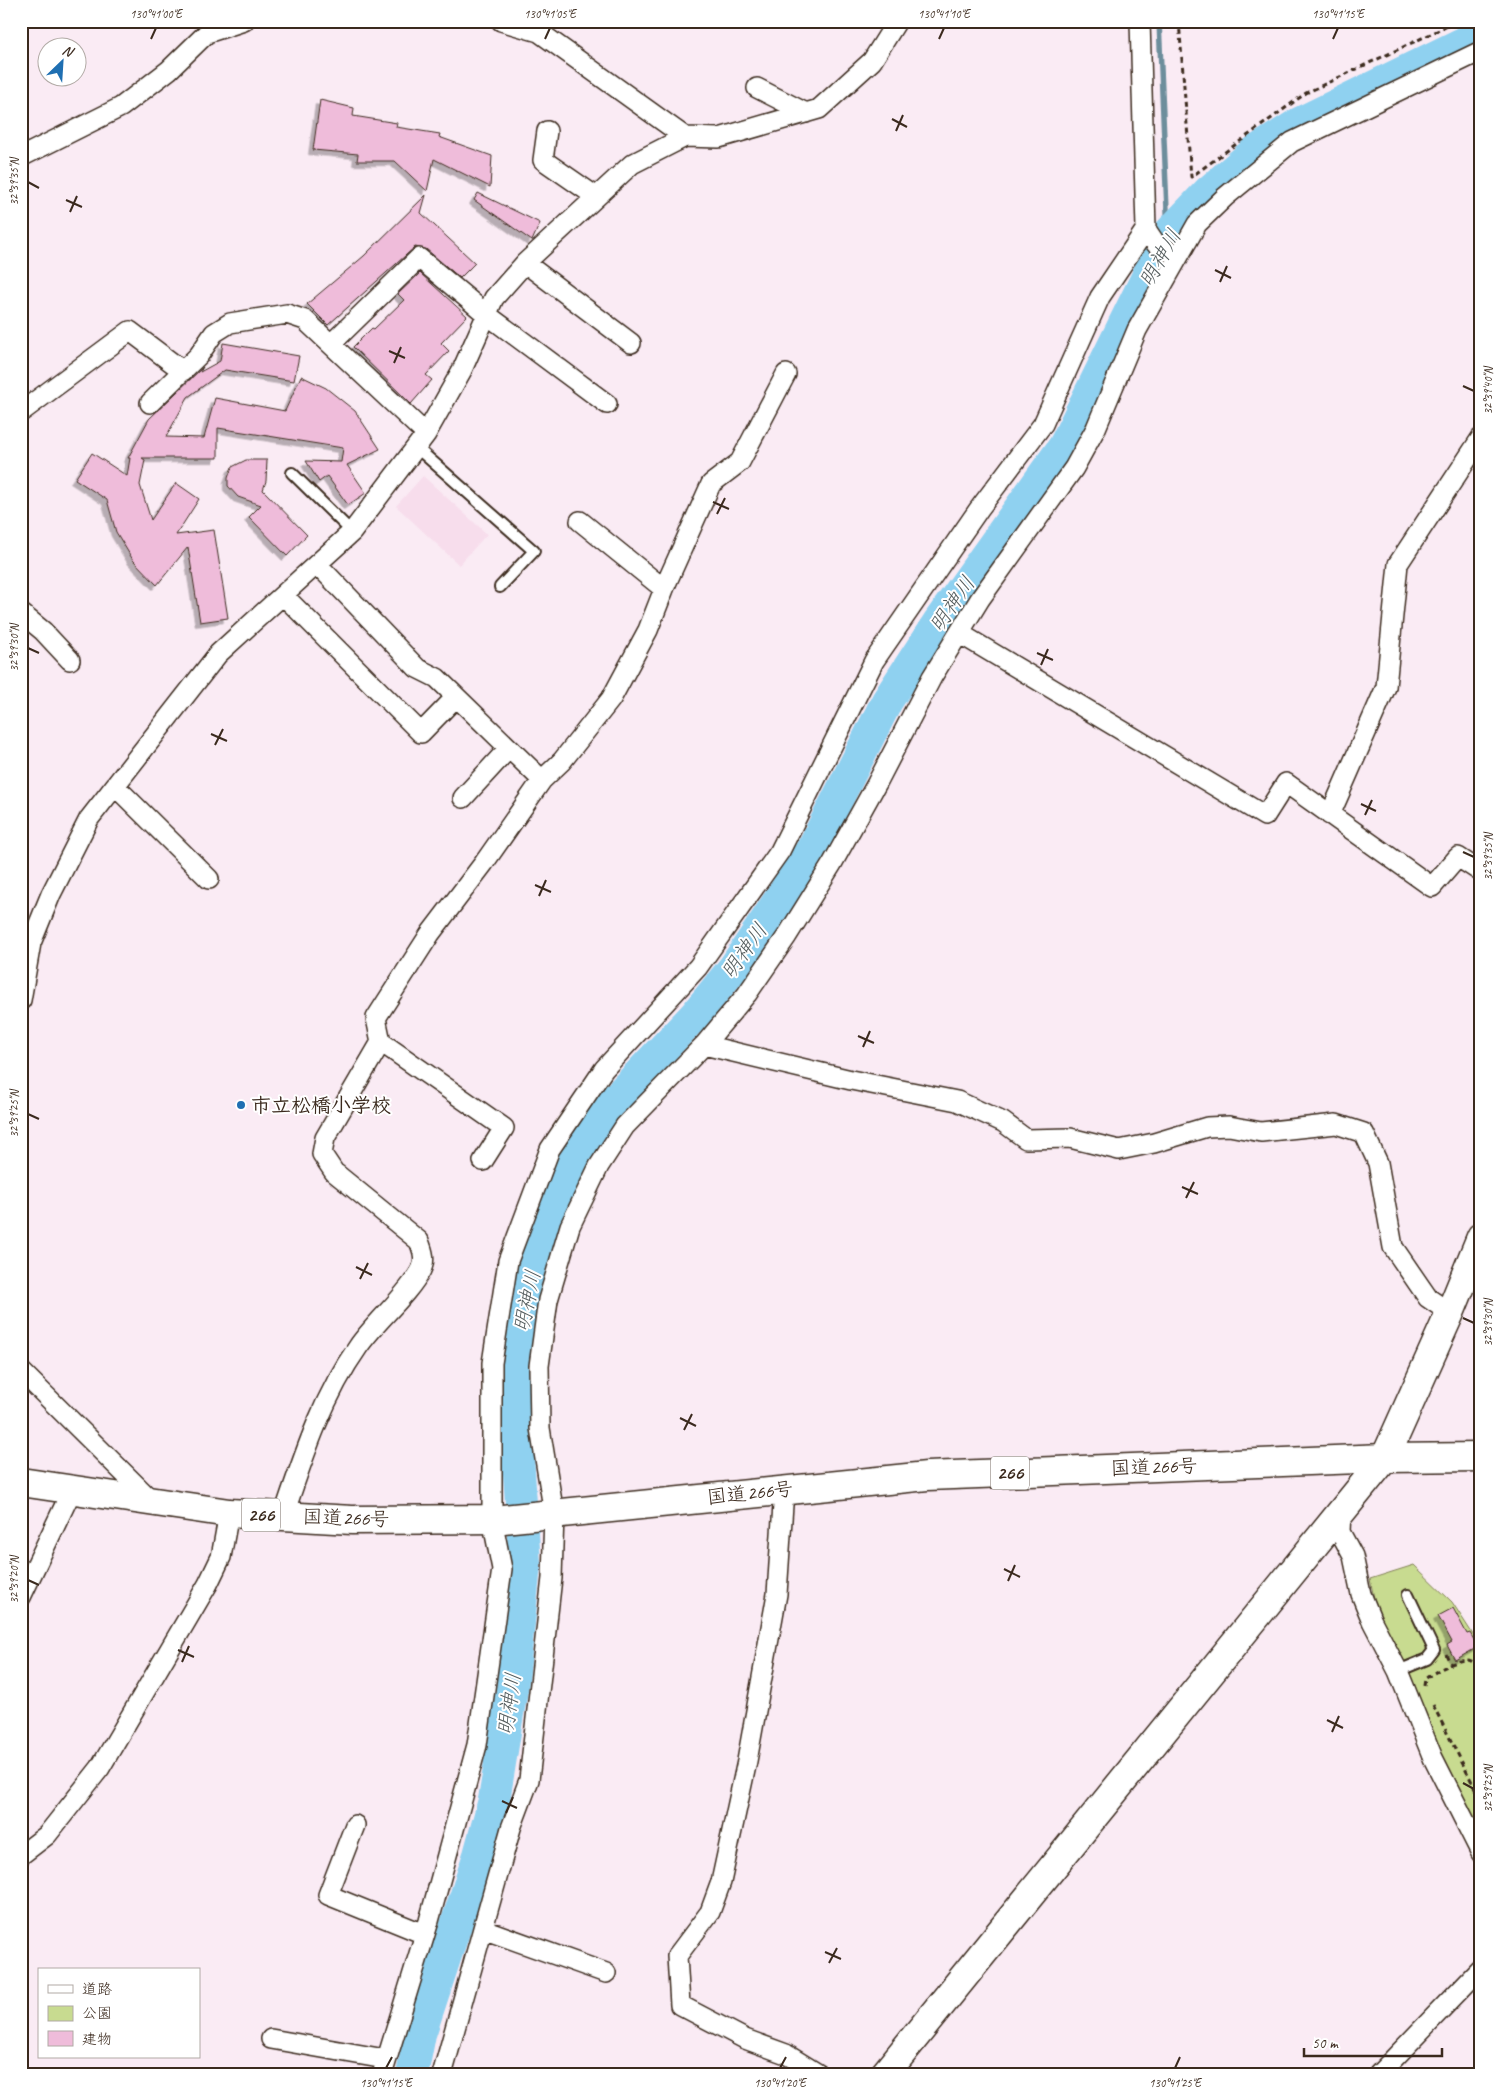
<svg xmlns="http://www.w3.org/2000/svg" width="1502" height="2096" font-family="Caveat,'Klee One',sans-serif">
<style>
.built{fill:#f7ddec}
.green{fill:#c8db90;stroke:#828257}
.lines{fill:none;stroke-linecap:round;stroke-linejoin:round}
.stream{stroke:#6d8e9c;stroke-width:5.5}
.river{stroke:#8fd1f0;stroke-width:32}
.building{fill:#efbcda;stroke:#3b2a1e;filter:url(#shadow)}
.lane-casing{stroke:#3b2a1e;stroke-width:14}
.street-casing{stroke:#3b2a1e;stroke-width:22}
.secondary-casing{stroke:#3b2a1e;stroke-width:31}
.highway-casing{stroke:#3b2a1e;stroke-width:31}
.path{stroke:#3b2a1e;stroke-width:3;stroke-dasharray:5 4;stroke-linecap:butt}
.lane{stroke:#fff;stroke-width:10}
.street{stroke:#fff;stroke-width:19}
.secondary{stroke:#fff;stroke-width:28}
.highway{stroke:#fff;stroke-width:28}
.ticks{fill:none;stroke:#3b2a1e;stroke-width:2}
.poi-dot{fill:#1f6fb2;stroke:#fff;stroke-width:2}
.labels{text-anchor:middle;dominant-baseline:central;stroke-width:4;stroke-linejoin:round;paint-order:stroke}
.shield{fill:#fff;stroke:#766a62;stroke-width:1}
.shield-label{font-size:19px;font-weight:bold;fill:#3b2a1e}
.poi-label{font-size:20px;font-weight:bold;fill:#3b2a1e;stroke:#fff;text-anchor:start}
.street-label{font-size:20px;fill:#3b2a1e;stroke:#fff}
.water-label{font-size:21px;font-style:italic;fill:#545c5d;stroke:#fff}
.neatline{fill:none;stroke:#3b2a1e;stroke-width:2}
.ticks-label{font-size:12px;text-anchor:middle;fill:#3b2a1e}
</style>
<defs>
<filter id="shadow"><feDropShadow dx="-4.5" dy="4.5" stdDeviation="0" flood-color="#0004"/></filter>
</defs>
<rect width="100%" height="100%" fill="#faebf4"/>
<filter id="ink" filterUnits="userSpaceOnUse"><feTurbulence type="fractalNoise" baseFrequency=".02" numOctaves="2"/><feDisplacementMap in="SourceGraphic" scale="10" xChannelSelector="R" yChannelSelector="G"/><feConvolveMatrix kernelMatrix="1 2 1 2 8 2 1 2 1" color-interpolation-filters="sRGB"/></filter>
<g filter="url(#ink)">
<path class="built" d="M423,476L487,534L459,565L396,506Z"/>
<path class="green" d="M1414,1565L1452,1602L1481,1647V1831L1430,1733L1378,1617L1370,1579Z"/>
<g class="lines">
<path class="stream" d="M1159,21L1168,234"/>
<path class="river" d="M412,2075L420,2034L479,1855L494,1800L512,1689L525,1565L515,1411L518,1342L527,1293L539,1248L573,1162L594,1126L617,1097L694,1016L734,967L768,917L813,847L887,701L939,621L1064,446L1168,234L1209,191L1253,153L1301,122L1481,34"/>
</g>
<path class="building" d="M320,100L354,108L353,116L397,123L396,127L440,134L439,137L492,156L490,187L434,159L427,191L395,161H357L358,154L313,150Z
M478,193L540,223L532,241L474,200Z
M426,195L421,213L475,263L460,278L426,249L415,247L328,325L307,304L364,256Z
M420,273L467,316L441,343L449,351L426,375L432,380L411,404L353,347L372,328L374,329L404,300L398,294Z
M223,343L299,356L294,381L225,370L188,397L166,437L204,438L215,398L285,411L301,376L326,388L355,411L380,449L347,465L366,493L348,505L327,476L319,482L306,461L341,462L343,448L218,428V458H142L145,460L140,485L151,520L176,483L199,499L176,535L214,530L228,618L200,622L188,547L157,585L133,560L116,532L107,500L75,479L92,453L127,476L130,458H128L149,419L203,367L200,372L220,361Z
M246,460H267L266,481L263,490L307,535L287,556L249,517L261,505L238,497L228,486V478L232,467Z
M1453,1608L1467,1634L1470,1633L1478,1647L1455,1660L1447,1645L1452,1642L1438,1616Z"/>
<g class="lines">
<g class="lane-casing">
<path id="lane" d="M417,448L534,551L500,587
M292,473L352,532
M1398,1671L1427,1659L1434,1650L1408,1595"/>
</g>
<g class="street-casing">
<path id="street" d="M501,21L539,32L685,137L719,138L819,109L872,61L897,21
M1140,21L1146,229L1156,244L1178,256
M757,88L806,113
M547,131L543,160L595,196
M21,157L121,107L169,70L207,33L244,21
M525,263L631,343
M331,344L419,258L486,314L607,404
M150,403L199,355L214,333L230,323L287,314L305,320L426,434
M21,412L130,331L183,371
M580,521L664,589
M317,564L417,668L437,678L542,780L562,761L611,699L648,630L666,584L711,484L740,462L786,374
M283,595L421,733L456,697
M21,613L43,631L70,660
M959,633L1265,816L1286,783L1432,887L1458,857L1481,872
M115,786L209,879
M463,798L509,748
M1330,815L1386,687L1398,564L1481,438
M21,1000L31,943L51,894L89,819L218,654L352,532L426,434L462,370L494,298L525,263L632,164L685,137
M704,1045L851,1080L957,1101L1003,1122L1026,1139L1070,1138L1119,1150L1154,1143L1207,1127L1229,1126L1261,1132L1336,1124L1364,1133L1378,1163L1393,1247L1428,1298L1450,1313
M483,1161L504,1128L381,1042L376,1018L430,934L484,863L542,780
M21,1371L153,1502
M784,1490L777,1594L747,1761L721,1882L710,1912L677,1956L680,2005L745,2039L786,2054L820,2075
M1341,1510L1340,1532L1353,1556L1361,1594L1372,1621L1398,1671L1433,1758L1481,1853
M283,1517C303,1458 322,1398 358,1347C375,1322 408,1295 421,1270C426,1260 423,1251 419,1241L334,1172L322,1154L325,1138L381,1042
M21,1597L72,1490
M355,1825L328,1895L424,1934
M21,1855L47,1835L100,1768L208,1584L221,1557L229,1513
M483,1929L606,1973
M271,2039L385,2059
M382,2075L429,1921L477,1745L502,1569L492,1519V1363L508,1261L550,1149L604,1069L698,967L780,851L874,661L979,509L1043,424L1100,297L1146,229
M442,2075L511,1828L529,1780L552,1578L554,1514L540,1428L539,1366L548,1300L570,1226L599,1166L625,1126L704,1045L747,994L787,936L832,864L877,783L932,677L980,599L1074,468L1096,428L1137,330L1197,224L1225,197L1292,142L1481,51
M1378,2075L1481,1968"/>
</g>
<g class="secondary-casing">
<path id="secondary" d="M884,2075L1385,1458L1450,1313L1481,1237"/>
</g>
<g class="highway-casing">
<path id="highway" d="M21,1482L229,1513L352,1520L503,1519L927,1476L1385,1458L1481,1457"/>
</g>
<path class="path" d="M1179,21L1191,177L1306,93L1458,21
M1446,1654L1451,1665
M1424,1686L1425,1679C1432,1673 1462,1656 1471,1661C1476,1663 1478,1670 1481,1674
M1433,1705L1481,1800"/>
<use href="#lane" class="lane"/>
<use href="#street" class="street"/>
<use href="#secondary" class="secondary"/>
<use href="#highway" class="highway"/>
</g>
</g>
<path class="ticks" d="M151,39L156,28M545,39L550,28M939,39L944,28M1333,39L1338,28M892,119L907,127M896,131L903,115M28,182L39,188M66,200L82,207M70,212L77,196M1215,270L1231,278M1220,282L1227,266M389,351L405,358M394,363L401,347M1463,386L1474,391M713,502L729,509M717,514L725,498M28,648L39,653M1037,653L1053,660M1041,665L1048,649M211,734L227,741M215,745L223,729M1361,804L1376,811M1365,815L1372,800M1463,852L1474,857M535,885L551,892M539,896L546,880M858,1036L874,1043M863,1047L870,1031M28,1114L39,1119M1182,1187L1198,1194M1186,1198L1194,1182M356,1267L372,1275M360,1279L368,1263M1463,1318L1474,1323M680,1418L696,1426M684,1430L692,1414M1004,1569L1020,1577M28,1580L39,1585M1008,1581L1015,1565M178,1650L194,1657M182,1662L189,1646M1327,1720L1343,1728M1332,1732L1339,1716M1463,1783L1474,1789M502,1801L517,1808M506,1813L513,1797M825,1952L841,1959M829,1963L837,1948M386,2068L392,2057M780,2068L786,2057M1175,2068L1180,2057"/>
<circle class="poi-dot" cx="241" cy="1105" r="5"/>
<g class="labels">
<g class="shield">
<rect x="991" y="1456.5" width="38" height="33" rx="4"/>
<rect x="242" y="1498.5" width="38" height="33" rx="4"/>
</g>
<g class="shield-label">
<text x="1010" y="1473">266</text>
<text x="261" y="1515">266</text>
</g>
<g class="poi-label">
<text x="251" y="1105">市立松橋小学校</text>
</g>
<g class="street-label">
<text transform="translate(1154 1467) rotate(-2)">国道266号</text>
<text transform="translate(750 1493) rotate(-6)">国道266号</text>
<text transform="translate(346 1518) rotate(2)">国道266号</text>
</g>
<g class="water-label">
<text transform="translate(1160 258) rotate(-60)">明神川</text>
<text transform="translate(952 604) rotate(-55)">明神川</text>
<text transform="translate(744 951) rotate(-54)">明神川</text>
<text transform="translate(527 1301) rotate(-78)">明神川</text>
<text transform="translate(509 1704) rotate(-82)">明神川</text>
</g>
</g>
<rect width="1502" height="2096" fill="none" stroke="#fff" stroke-width="55"/>
<rect x="38" y="1968" width="162" height="90" fill="#ffffff" stroke="#b1aaa5"/>
<rect x="48" y="1985" width="25" height="8" fill="#ffffff" stroke="#b1aaa5"/>
<text x="82" y="1994" font-size="15" fill="#3b2a1e">道路</text>
<rect x="48" y="2006" width="25" height="15" fill="#c8db90" stroke="#b1aaa5"/>
<text x="82" y="2018" font-size="15" fill="#3b2a1e">公園</text>
<rect x="48" y="2031" width="25" height="15" fill="#efbcda" stroke="#b1aaa5"/>
<text x="82" y="2044" font-size="15" fill="#3b2a1e">建物</text>
<g transform="translate(62 62) rotate(25)"><circle r="24" fill="#ffffff" stroke="#b1aaa5"/>
<path d="M0-4L9 19L0 12L-9 19Z" fill="#1f6fb2"/>
<text y="-8" font-size="14" font-weight="bold" text-anchor="middle" fill="#3b2a1e">N</text>
</g>
<path d="M1304 2048v8h138v-8" fill="none" stroke="#3b2a1e" stroke-width="2.5"/>
<text x="1312" y="2048" font-size="15" fill="#3b2a1e" stroke="#ffffff" stroke-width="4" paint-order="stroke">50 m</text>
<rect x="28" y="28" width="1446" height="2040" class="neatline"/>
<g class="ticks-label">
<text x="156" y="18">130°41'00"E</text>
<text x="550" y="18">130°41'05"E</text>
<text x="944" y="18">130°41'10"E</text>
<text x="1338" y="18">130°41'15"E</text>
<text transform="translate(14 182) rotate(-90)" y="4">32°39'35"N</text>
<text transform="translate(1488 391) rotate(-90)" y="4">32°39'40"N</text>
<text transform="translate(14 648) rotate(-90)" y="4">32°39'30"N</text>
<text transform="translate(1488 857) rotate(-90)" y="4">32°39'35"N</text>
<text transform="translate(14 1114) rotate(-90)" y="4">32°39'25"N</text>
<text transform="translate(1488 1323) rotate(-90)" y="4">32°39'30"N</text>
<text transform="translate(14 1580) rotate(-90)" y="4">32°39'20"N</text>
<text transform="translate(1488 1789) rotate(-90)" y="4">32°39'25"N</text>
<text x="386" y="2087">130°41'15"E</text>
<text x="780" y="2087">130°41'20"E</text>
<text x="1175" y="2087">130°41'25"E</text>
</g>
</svg>
